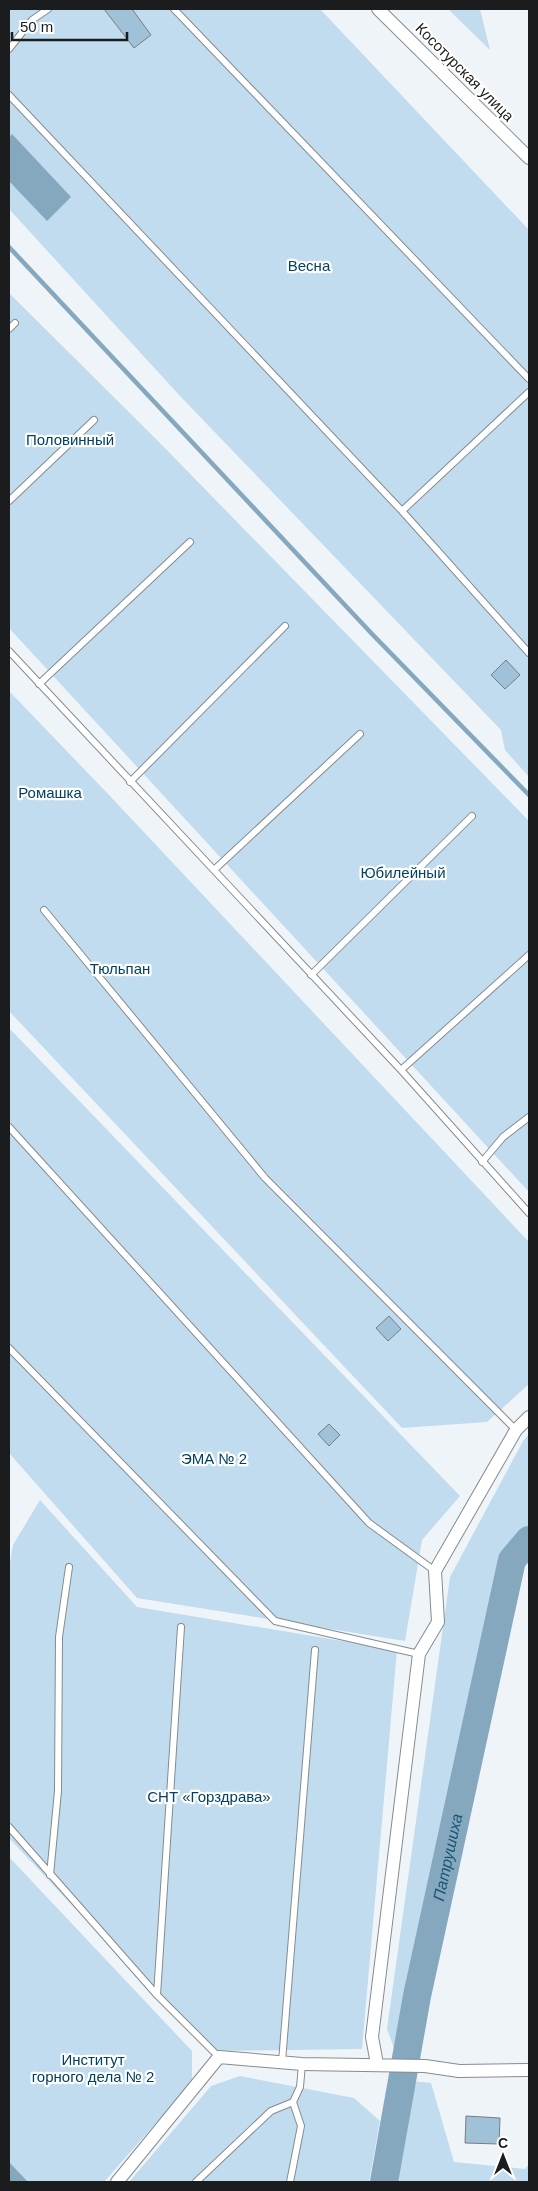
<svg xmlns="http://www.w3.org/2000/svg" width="538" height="2191" font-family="Arial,sans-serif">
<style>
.green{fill:#c0dcee}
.water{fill:#86a8bf}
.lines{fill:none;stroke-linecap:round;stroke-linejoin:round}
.stream{stroke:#86a8bf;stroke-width:4.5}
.river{stroke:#86a8bf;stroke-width:28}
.building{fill:#9fc2d9;stroke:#797d81}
.service-casing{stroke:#868b8f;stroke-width:8}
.minor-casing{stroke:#868b8f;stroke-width:14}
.service{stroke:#fff;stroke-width:6}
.minor{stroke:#fff;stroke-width:12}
.labels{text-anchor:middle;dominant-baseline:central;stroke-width:4.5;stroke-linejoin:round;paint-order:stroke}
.street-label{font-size:15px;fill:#1a1c1d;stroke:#fff}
.park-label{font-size:15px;fill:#004261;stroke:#fff}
.water-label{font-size:16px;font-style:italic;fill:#195575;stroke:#fff}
</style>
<rect width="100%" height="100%" fill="#eff4f8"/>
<path class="green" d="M9,9H320L529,230V777L505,750L501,730L180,396L9,209Z
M448,9H480L490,50Z
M9,293L158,441L529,821V1192L9,628Z
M9,691L110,796L529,1242V1384L487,1422L402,1428L9,1011Z
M9,1028L460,1496L422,1540L405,1641L137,1598L9,1453Z
M529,1434V1525L504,1554L398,2059L387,2029L450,1577L523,1441Z
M40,1500L137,1607L397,1650L362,2049L209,2051L9,1838V1568L13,1545Z
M9,1857L192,2051V2082L104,2182H9Z
M240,2076L354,2098L380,2121L369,2182H129L211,2086Z
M411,2081L431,2083L454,2162L525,2169L529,2164V2182H396Z"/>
<path class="water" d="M12,134L71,197L47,221L9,181V138Z
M9,2162L28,2182H9Z"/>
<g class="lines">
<path class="stream" d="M9,247L373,635L529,795"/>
<path class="river" id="s1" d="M384,2182L417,1996L512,1560L529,1540"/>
</g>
<path class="building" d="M104,9H132L151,35L134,48Z
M506,660L520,675L505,689L491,675Z
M389,1316L401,1329L388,1341L376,1328Z
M329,1424L340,1435L329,1446L318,1434Z
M466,2116L500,2118L499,2144L465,2143Z"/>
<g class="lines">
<g class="service-casing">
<path id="service" d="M174,9L529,379
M9,49L32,20L48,9
M9,95L402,511L529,653
M9,329L15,323
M9,501L94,420
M402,511L529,392
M9,651L401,1070L529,1213
M39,684L190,542
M130,782L285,626
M214,870L360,734
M44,910L265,1178L516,1430
M311,975L472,816
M401,1070L529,955
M9,1127L369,1523L435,1571
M482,1162L503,1137L529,1117
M9,1348L275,1621L419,1654
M9,1827L157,1995L219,2057
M50,1875L58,1791L59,1637L69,1567
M157,1995L181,1627
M282,2062L315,1650
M196,2182L271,2111L293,2102
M290,2182L301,2126L293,2102L300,2087L302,2064"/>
</g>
<g class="minor-casing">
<path id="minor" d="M378,9L529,158
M377,2064L372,2037L419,1654L438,1622L435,1571L516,1430L529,1417
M117,2182L219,2057L302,2064L425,2066L459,2071L529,2070"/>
</g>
<use href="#service" class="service"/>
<use href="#minor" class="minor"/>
</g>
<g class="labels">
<g class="street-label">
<text transform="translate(465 72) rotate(45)">Косотурская улица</text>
</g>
<g class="park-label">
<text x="309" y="265">Весна</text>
<text x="70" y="439">Половинный</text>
<text x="50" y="792">Ромашка</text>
<text x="403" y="872">Юбилейный</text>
<text x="120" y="968">Тюльпан</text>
<text x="214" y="1458">ЭМА № 2</text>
<text x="209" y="1796">СНТ «Горздрава»</text>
<text x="93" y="2059">Институт<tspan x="93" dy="17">горного дела № 2</tspan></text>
</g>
<g class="water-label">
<text stroke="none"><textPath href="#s1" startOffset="331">Патрушиха</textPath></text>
</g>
</g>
<rect width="538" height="2191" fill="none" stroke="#1a1c1d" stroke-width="20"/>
<g transform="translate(503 2156)" stroke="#ffffff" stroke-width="4" paint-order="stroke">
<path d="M0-4L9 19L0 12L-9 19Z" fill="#1a1c1d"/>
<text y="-8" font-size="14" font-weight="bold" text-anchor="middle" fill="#1a1c1d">С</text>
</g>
<path d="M12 32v8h115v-8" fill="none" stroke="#1a1c1d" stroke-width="2.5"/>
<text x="20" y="32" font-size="15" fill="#1a1c1d" stroke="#ffffff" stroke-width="4" paint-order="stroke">50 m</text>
</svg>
